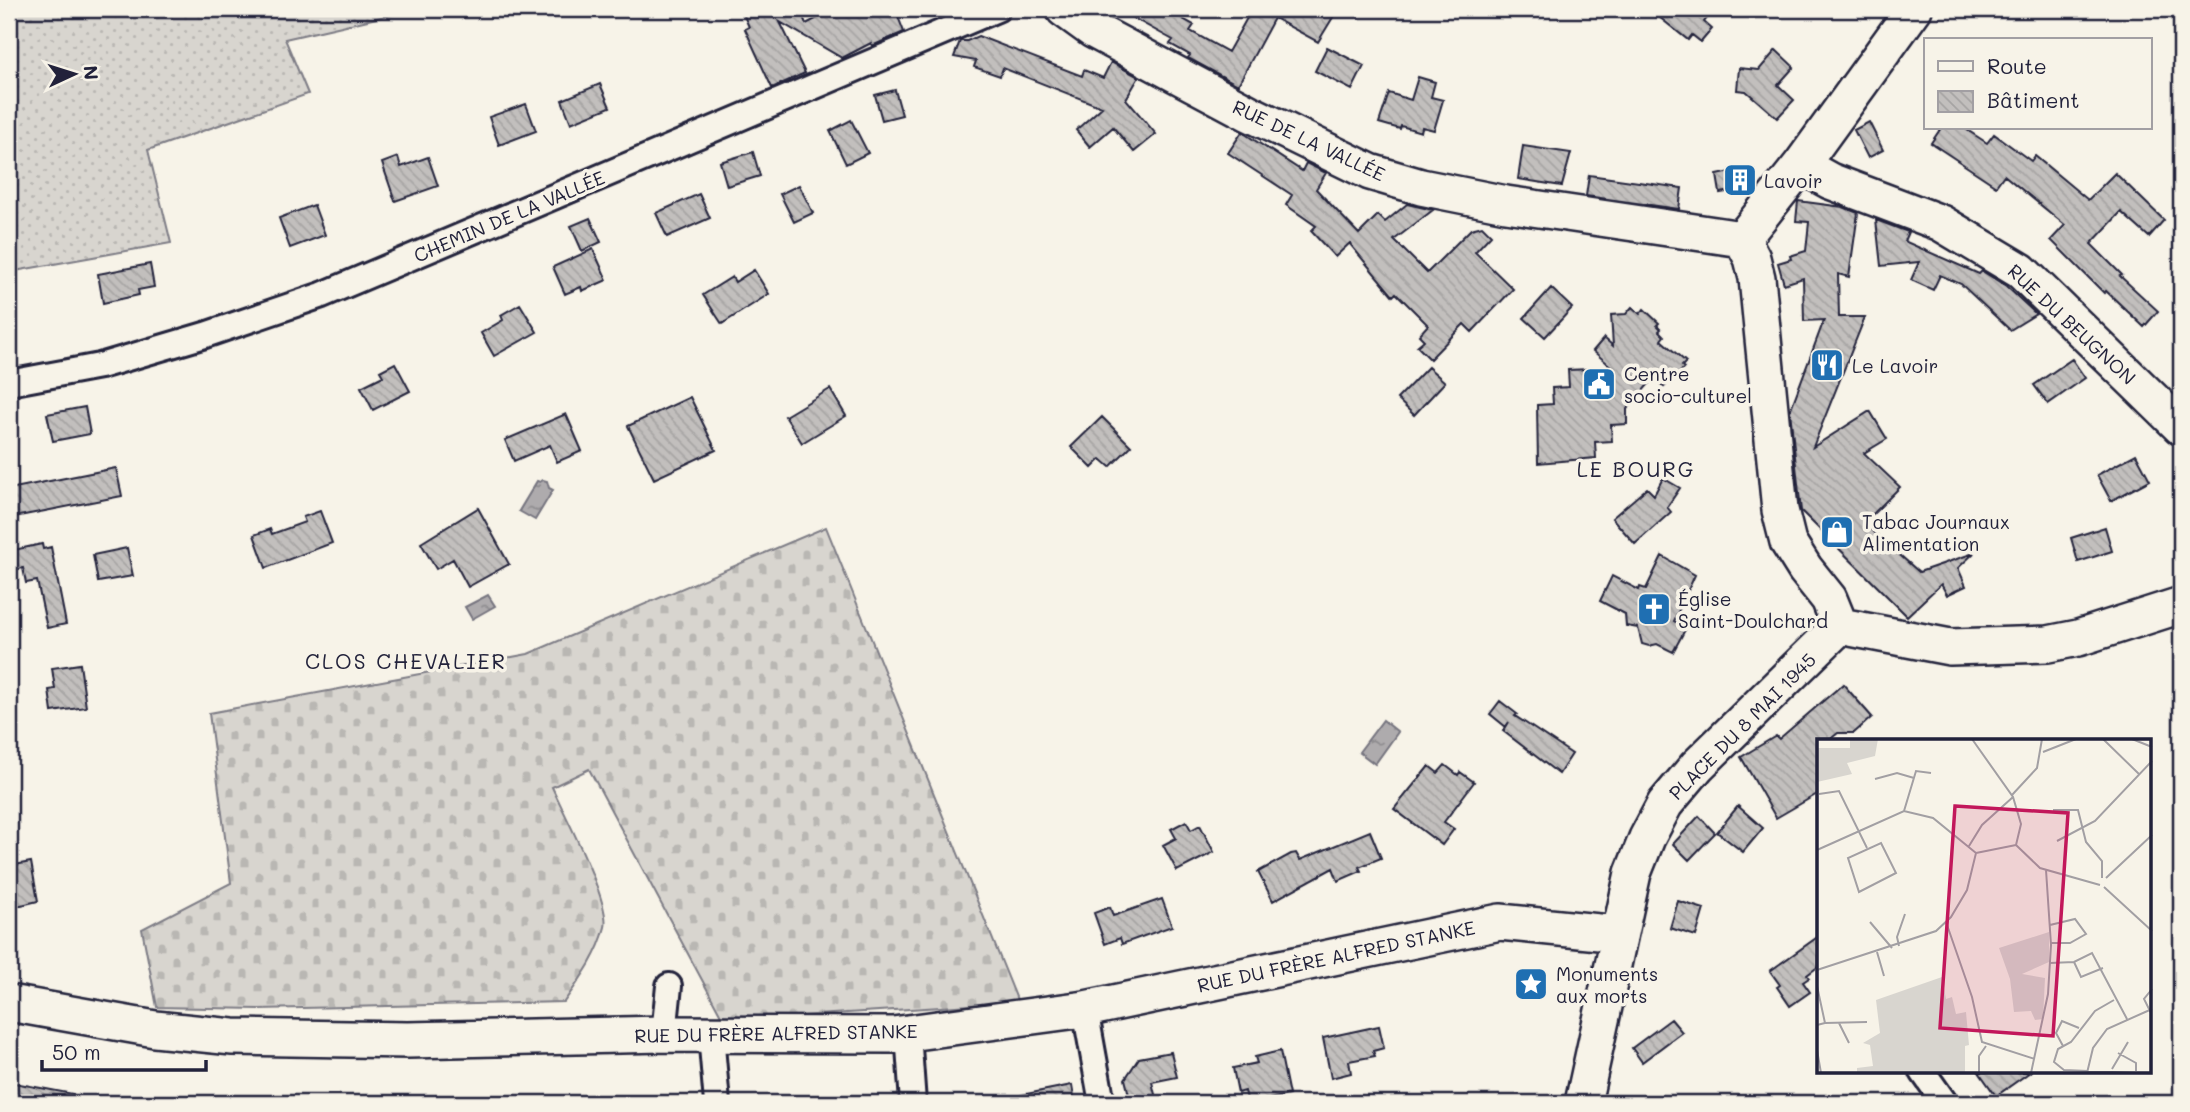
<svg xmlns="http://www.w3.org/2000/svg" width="2190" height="1112" font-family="Mali,sans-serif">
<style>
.built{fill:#e7e3db}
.grass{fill:url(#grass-dots);stroke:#7d7c85;stroke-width:2}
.cemetery{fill:url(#cemetery-stones);stroke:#7d7c85;stroke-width:2}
.water{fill:url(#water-ripples);stroke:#76747f;stroke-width:2}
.building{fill:url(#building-back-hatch);stroke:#22223b;stroke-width:2}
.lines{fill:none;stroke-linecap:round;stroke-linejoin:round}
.street-casing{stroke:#22223b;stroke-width:30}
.secondary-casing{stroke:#22223b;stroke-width:40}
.street{stroke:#f7f3e8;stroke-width:24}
.secondary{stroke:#f7f3e8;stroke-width:35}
.labels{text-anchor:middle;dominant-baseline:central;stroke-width:7;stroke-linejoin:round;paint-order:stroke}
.street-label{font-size:19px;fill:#22223b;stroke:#f7f3e8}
.poi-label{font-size:19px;fill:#22223b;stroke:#f7f3e8;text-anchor:start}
.neighbourhood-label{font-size:21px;letter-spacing:2px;fill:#22223b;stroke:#f7f3e8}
.inset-road{fill:none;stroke:#a29fa3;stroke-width:2}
.view{fill:#c2185b;fill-opacity:0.15;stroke:#c2185b;stroke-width:3.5}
.inset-edge{fill:none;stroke:#22223b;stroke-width:3.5}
</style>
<defs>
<pattern id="grass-dots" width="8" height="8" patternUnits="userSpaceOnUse" patternTransform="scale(1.75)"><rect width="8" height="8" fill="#d8d5cf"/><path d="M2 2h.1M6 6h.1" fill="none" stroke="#b9b7b3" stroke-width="1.8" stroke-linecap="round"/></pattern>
<pattern id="cemetery-stones" width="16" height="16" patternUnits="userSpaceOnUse" patternTransform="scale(1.75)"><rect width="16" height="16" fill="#d8d5cf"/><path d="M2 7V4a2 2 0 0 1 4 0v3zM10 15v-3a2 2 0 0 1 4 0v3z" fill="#b9b7b3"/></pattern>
<pattern id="water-ripples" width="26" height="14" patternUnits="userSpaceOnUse" patternTransform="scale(1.75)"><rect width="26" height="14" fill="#aeabad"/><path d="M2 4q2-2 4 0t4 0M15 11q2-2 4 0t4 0" fill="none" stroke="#8d8b8e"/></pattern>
<pattern id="building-back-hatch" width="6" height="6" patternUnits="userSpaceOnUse" patternTransform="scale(1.75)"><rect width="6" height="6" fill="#c2bfbd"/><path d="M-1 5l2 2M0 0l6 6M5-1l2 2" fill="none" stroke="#a6a4a3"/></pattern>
</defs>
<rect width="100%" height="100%" fill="#f7f3e8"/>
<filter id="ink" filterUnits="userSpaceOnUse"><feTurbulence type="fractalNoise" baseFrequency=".0143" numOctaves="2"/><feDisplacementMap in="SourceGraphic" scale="14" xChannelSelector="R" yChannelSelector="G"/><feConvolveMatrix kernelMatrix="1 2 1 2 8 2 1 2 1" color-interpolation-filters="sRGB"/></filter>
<g filter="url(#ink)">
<path class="built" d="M2181,754V820L2175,816L2173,775Z"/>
<path class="grass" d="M9,9H416L285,39L308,94L148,150L171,243L9,272Z"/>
<path class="cemetery" d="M826,527L1018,1002L724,1021L589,769L552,787C564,813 611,903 605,927C598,955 581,978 564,1002L259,1009L157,1007L142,929L231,883L209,713L528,654Z"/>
<path class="water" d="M543,480L547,481L549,488L553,490L535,520L519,511L537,481L540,482Z
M488,595L495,606L472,619L465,607Z
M1383,720L1398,732L1375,764L1359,752Z"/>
<path class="building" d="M741,9H800L806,24L835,9H895L904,32L872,46L871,43L842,58L780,22L805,73L772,88L745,29L749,27Z
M1117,9H1165L1194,25L1190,31L1228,52L1252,9H1338L1318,42L1274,18L1238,85L1188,58L1190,55L1170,44L1173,40Z
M1649,9H1699L1708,17L1704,22L1712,29L1701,42L1692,35L1688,40Z
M978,36L1082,76L1084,70L1103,78L1111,62L1139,77L1126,99L1156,134L1134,152L1113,127L1090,147L1076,130L1102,107L1003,68L1000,76L974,67L976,61L954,57L960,41H967Z
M1327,47L1364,66L1352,90L1315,71Z
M1776,50L1794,67L1778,85L1794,100L1777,118L1746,91L1737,90L1739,68L1759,70Z
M1418,77L1435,82L1431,97L1443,100L1434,130L1422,127L1421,132L1401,126L1400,129L1379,123L1389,93L1411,100Z
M600,84L610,107L571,123L562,100Z
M895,90L902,115L882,120L875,95Z
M526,104L536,131L499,145L489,117Z
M851,120L868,153L846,164L830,131Z
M1869,122L1883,150L1868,158L1854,130Z
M1941,128H1964L1987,143L1994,134L2031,161L2035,156L2088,200L2115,173L2164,220L2149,237L2121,212L2091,244L2122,275L2120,276L2158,311L2144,327L2106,291L2104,293L2051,240L2065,225L2004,175L1996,186L1931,143Z
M1242,132L1302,171L1306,163L1326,173L1316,189L1359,234L1378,215L1385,222L1407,204L1433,210L1394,240L1427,273L1471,229L1482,226L1491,235L1475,252L1513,289L1472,332L1464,324L1430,359L1417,346L1424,340L1419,335L1428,325L1396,293L1393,296L1350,244L1351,242L1335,257L1311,231L1316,226L1286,205L1292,195L1228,153Z
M1523,146L1571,153L1562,186L1518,179Z
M753,152L760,176L727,186L720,162Z
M398,157L401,167L428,157L438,186L395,201L382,163Z
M1741,170L1745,189L1720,193L1717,175Z
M1589,175L1682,188L1679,209L1586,196Z
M799,185L813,213L794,222L780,194Z
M699,194L710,218L667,237L656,213Z
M1798,201L1843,207L1858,213L1849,277L1838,274L1839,317H1865L1813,447L1870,411L1887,439L1864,453L1900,487L1864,523L1919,572L1974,553L1958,568L1966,586L1947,595L1941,584L1907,616L1801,511L1790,411L1824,320L1804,321L1803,278L1784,284L1778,263L1791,259L1790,256L1806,251L1809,222L1796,221Z
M314,205L325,235L290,248L279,218Z
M590,218L601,242L582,251L571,226Z
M1876,220L1908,232L1904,241L1979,274L1982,271L2006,286L2036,314L2010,330L1961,284L1940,275L1933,290L1911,280L1919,262L1881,266Z
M593,249L607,280L582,291L581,287L565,294L553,267Z
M150,264L154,287L138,290L139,295L103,303L98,274Z
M754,270L769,294L722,324L703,295L732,277L735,282Z
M1551,288L1572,308L1545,337L1524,318Z
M520,304L537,332L494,356L481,333L503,320L501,315Z
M1632,307L1640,314L1644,309L1659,323L1657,325L1661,329L1659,331L1664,336L1661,340L1686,362L1682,366L1684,368L1671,383L1669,382L1664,387L1654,378L1627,409V424L1611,425L1612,441L1595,442L1596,458L1538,463L1537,405L1553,404L1552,388L1569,387L1568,370L1613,368L1593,351L1604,338L1613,346L1611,315L1626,314Z
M2072,359L2085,378L2048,404L2034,385Z
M395,363L410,391L373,410L361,387L383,376L380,371Z
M1428,367L1445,382L1414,415L1397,399Z
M830,389L846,416L802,443L785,416Z
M690,397L716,450L654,479L628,426Z
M85,407L90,434L53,441L47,414Z
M566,414L582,451L557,462L550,445L514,461L505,440Z
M1102,417L1131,446L1110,467L1101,459L1092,468L1071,447Z
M2136,454L2150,480L2111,501L2097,475Z
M116,468L122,496L9,518V489Z
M1663,478L1680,488L1667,507L1671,512L1635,544L1612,518L1647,488L1654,495Z
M478,508L509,564L468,587L453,559L436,569L421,543Z
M320,511L332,543L266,568L254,535L270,529L272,534L305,522L303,517Z
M2105,527L2112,551L2078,562L2071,538Z
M42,544L43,549L51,547L66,624L47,628L37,581L26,583L23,568L9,571V551Z
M127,548L133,576L98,582L93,555Z
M1662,556L1695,575L1674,621L1686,628L1673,652L1657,644L1649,646L1642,644L1638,628L1626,626L1625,614L1600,601L1612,576L1639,590L1640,587L1646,589Z
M80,664L86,707L52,712L49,690L55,689L52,668Z
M1843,684L1872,717L1854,733H1838L1828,741H1819V793L1776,818L1741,757L1776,736L1779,739Z
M1500,701L1517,714L1515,716L1572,754L1559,774L1503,731L1509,722L1506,727L1490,714Z
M1445,765L1458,775L1460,772L1474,782L1444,822L1454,829L1442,845L1394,809L1429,766L1438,773Z
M1738,806L1763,828L1743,852L1717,832Z
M1699,816L1715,833L1689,860L1673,844Z
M1186,821L1191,830L1200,825L1214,852L1177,871L1163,845L1176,838L1171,829Z
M1370,831L1381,858L1359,867L1361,871L1338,881L1333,868L1273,901L1258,872L1291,854L1296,853L1300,860Z
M31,862L38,901L9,908V866Z
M1162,899L1172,926L1122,944L1120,938L1105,944L1094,913L1110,907L1113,916Z
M1678,901L1704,909L1696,936L1670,928Z
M1819,936V966L1807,975L1809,978L1803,982L1810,992L1790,1006L1777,987L1780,985L1770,971Z
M1671,1019L1682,1032L1642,1062L1632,1048Z
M1379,1026L1384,1048L1373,1051L1375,1056L1349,1061L1351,1073L1331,1078L1323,1038Z
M1280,1051L1289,1095L1248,1103L1245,1091L1238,1093L1233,1068L1257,1063L1255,1057Z
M1171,1052L1177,1077L1152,1082L1157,1103H1131L1125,1079L1139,1058Z
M1979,1072H2030L1996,1096Z
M9,1082L73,1094L72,1103H9Z
M1072,1085L1075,1103H1022L1021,1095Z"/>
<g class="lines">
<g class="street-casing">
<path id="street" d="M9,383L100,366L205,335L322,295L997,9
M1085,1009L1102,1103
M908,1033L913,1103
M664,1034L669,986
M711,1035L717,1103
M1923,1072L1945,1103"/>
</g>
<g class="secondary-casing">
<path id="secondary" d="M1064,9L1093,30L1249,113L1370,172L1421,187L1506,204L1742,239
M1801,165L1830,181L1941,223L2021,271L2181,427
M1742,239L1752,258L1757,278L1780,510L1788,542L1805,569L1829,599L1840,626
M1742,239L1801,165L1914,9
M1840,626L1950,647L2048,644L2078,638L2181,605
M9,1003L155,1029L233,1037L408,1040L664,1034L893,1035L1085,1009L1500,922L1619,934
M1583,1103L1633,873L1647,838L1665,804L1697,766L1840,626"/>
</g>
<use href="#street" class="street"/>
<use href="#secondary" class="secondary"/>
</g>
</g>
<defs>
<g id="building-square" transform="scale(1.75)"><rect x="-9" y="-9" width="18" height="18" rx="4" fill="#1f6fb2" stroke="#f7f3e8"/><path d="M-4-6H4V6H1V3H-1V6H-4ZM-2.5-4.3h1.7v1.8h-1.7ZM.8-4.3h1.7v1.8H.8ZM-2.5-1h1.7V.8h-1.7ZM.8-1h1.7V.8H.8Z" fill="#fff"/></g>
<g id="restaurant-square" transform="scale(1.75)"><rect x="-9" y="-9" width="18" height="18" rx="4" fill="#1f6fb2" stroke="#f7f3e8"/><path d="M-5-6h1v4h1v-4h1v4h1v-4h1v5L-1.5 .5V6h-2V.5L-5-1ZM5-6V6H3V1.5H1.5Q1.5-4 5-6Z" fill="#fff"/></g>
<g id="civic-square" transform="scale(1.75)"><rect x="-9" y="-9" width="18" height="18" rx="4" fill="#1f6fb2" stroke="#f7f3e8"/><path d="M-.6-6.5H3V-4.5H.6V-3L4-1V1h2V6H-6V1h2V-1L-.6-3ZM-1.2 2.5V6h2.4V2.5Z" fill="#fff"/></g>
<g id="shop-square" transform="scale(1.75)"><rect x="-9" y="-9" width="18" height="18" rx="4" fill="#1f6fb2" stroke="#f7f3e8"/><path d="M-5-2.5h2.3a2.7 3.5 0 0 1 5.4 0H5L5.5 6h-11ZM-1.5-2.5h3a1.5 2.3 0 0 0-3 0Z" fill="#fff"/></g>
<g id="church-square" transform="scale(1.75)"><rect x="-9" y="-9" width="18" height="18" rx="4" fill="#1f6fb2" stroke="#f7f3e8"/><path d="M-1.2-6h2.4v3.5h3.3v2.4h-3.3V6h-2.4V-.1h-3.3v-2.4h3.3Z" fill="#fff"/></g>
<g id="sight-square" transform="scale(1.75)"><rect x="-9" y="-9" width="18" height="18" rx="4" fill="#1f6fb2" stroke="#f7f3e8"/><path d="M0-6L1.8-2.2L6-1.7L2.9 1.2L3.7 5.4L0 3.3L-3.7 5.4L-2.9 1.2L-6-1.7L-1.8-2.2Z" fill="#fff"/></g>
</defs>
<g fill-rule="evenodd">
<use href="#building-square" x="1740" y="180"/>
<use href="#restaurant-square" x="1827" y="365"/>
<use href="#civic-square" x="1599" y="384"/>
<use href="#shop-square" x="1837" y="532"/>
<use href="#church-square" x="1654" y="609"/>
<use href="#sight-square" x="1531" y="984"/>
</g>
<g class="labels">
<g class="street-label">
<text transform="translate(1309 140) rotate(25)">RUE DE LA VALLÉE</text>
<text transform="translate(509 216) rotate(-23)">CHEMIN DE LA VALLÉE</text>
<text transform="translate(2072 324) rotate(43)">RUE DU BEUGNON</text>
<text transform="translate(1742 726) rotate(-45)">PLACE DU 8 MAI 1945</text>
<text transform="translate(1336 956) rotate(-12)">RUE DU FRÈRE ALFRED STANKE</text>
<text transform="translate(776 1033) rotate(-1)">RUE DU FRÈRE ALFRED STANKE</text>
</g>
<g class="poi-label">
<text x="1764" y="180">Lavoir</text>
<text x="1852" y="365">Le Lavoir</text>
<text x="1624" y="373">Centre<tspan x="1624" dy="22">socio-culturel</tspan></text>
<text x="1862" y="521">Tabac Journaux<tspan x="1862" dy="22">Alimentation</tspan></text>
<text x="1678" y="598">Église<tspan x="1678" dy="22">Saint-Doulchard</tspan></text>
<text x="1556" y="973">Monuments<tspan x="1556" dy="22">aux morts</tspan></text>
</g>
<g class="neighbourhood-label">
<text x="1636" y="468">LE BOURG</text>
<text x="406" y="660">CLOS CHEVALIER</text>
</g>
</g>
<g transform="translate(1817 739)">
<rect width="334" height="334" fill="#f7f3e8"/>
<path d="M33,0H61L58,17L30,24L35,35L0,43V9H33ZM125,238L129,260L135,258L139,275L149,273L152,306L148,307V333L160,334H40V329L56,327L53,306L46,304L63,294L59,261Z" fill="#d8d5cf"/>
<path d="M232,193V223L205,235L228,239L226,280L218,281L214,272L197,273L193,240L182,209Z" fill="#d8d5cf"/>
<path class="inset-road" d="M155,0L196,58L204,85L199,106M286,0L323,36M315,0L335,8M226,13L259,0M58,40L80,34L97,39M2,55L22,52L50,109M195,56L220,29L225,0M236,71H261L269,103L285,122V139M87,72L99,32L114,34M240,102L278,82L335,22M64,104L79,134L42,153L31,119ZM199,106L223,129L283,146M152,107L165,86L196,58M0,111L87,72L116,79L159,114M159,114L199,106M289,139L335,96M287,148L335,192M53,183L75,209M129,183L155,258L165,303L218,320M233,186L258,180L269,195L253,204H234M82,207L80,198L88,175M60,213L67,237M257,223L264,238L286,229M233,224L257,223L275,214L310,280M0,231L119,192L134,178L150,151L159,114M0,247L8,284L0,286M297,261L278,272L254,303L241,310L237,323L247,331L319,334M334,274L327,260L335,250M8,284L50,283M22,284L32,304M246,307L239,294L245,282L262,289M0,311L4,334M301,314L319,324V332M295,330L311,303M162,334V317L169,307M214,334L231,255L234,206L229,131M270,334L276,309L290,290L335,270"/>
<path class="view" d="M138,67L251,74L236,297L123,289Z"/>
<rect width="334" height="334" class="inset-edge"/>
</g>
<rect width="2190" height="1112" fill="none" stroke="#f7f3e8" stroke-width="35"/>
<rect x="18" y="18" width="2155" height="1077" fill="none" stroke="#22223b" stroke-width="2.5" filter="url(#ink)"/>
<rect x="1924" y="38" width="228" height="91" fill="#f7f3e8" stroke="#a29fa3" stroke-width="2"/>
<rect x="1938" y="61" width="35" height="10" fill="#f7f3e8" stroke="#a29fa3" stroke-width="2"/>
<text x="1987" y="74" font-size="21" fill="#22223b">Route</text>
<rect x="1938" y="91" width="35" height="21" fill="url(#building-back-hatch)" stroke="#a29fa3" stroke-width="2"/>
<text x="1987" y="108" font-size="21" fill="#22223b">Bâtiment</text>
<g transform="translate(74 74) rotate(86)" stroke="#f7f3e8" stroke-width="5" paint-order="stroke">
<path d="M0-5L12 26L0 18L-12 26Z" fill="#22223b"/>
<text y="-10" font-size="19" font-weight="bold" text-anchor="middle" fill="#22223b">N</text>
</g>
<path d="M42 1060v10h164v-10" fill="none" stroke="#22223b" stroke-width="3.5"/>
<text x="52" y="1060" font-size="21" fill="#22223b" stroke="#f7f3e8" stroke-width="5" paint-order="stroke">50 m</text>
</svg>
